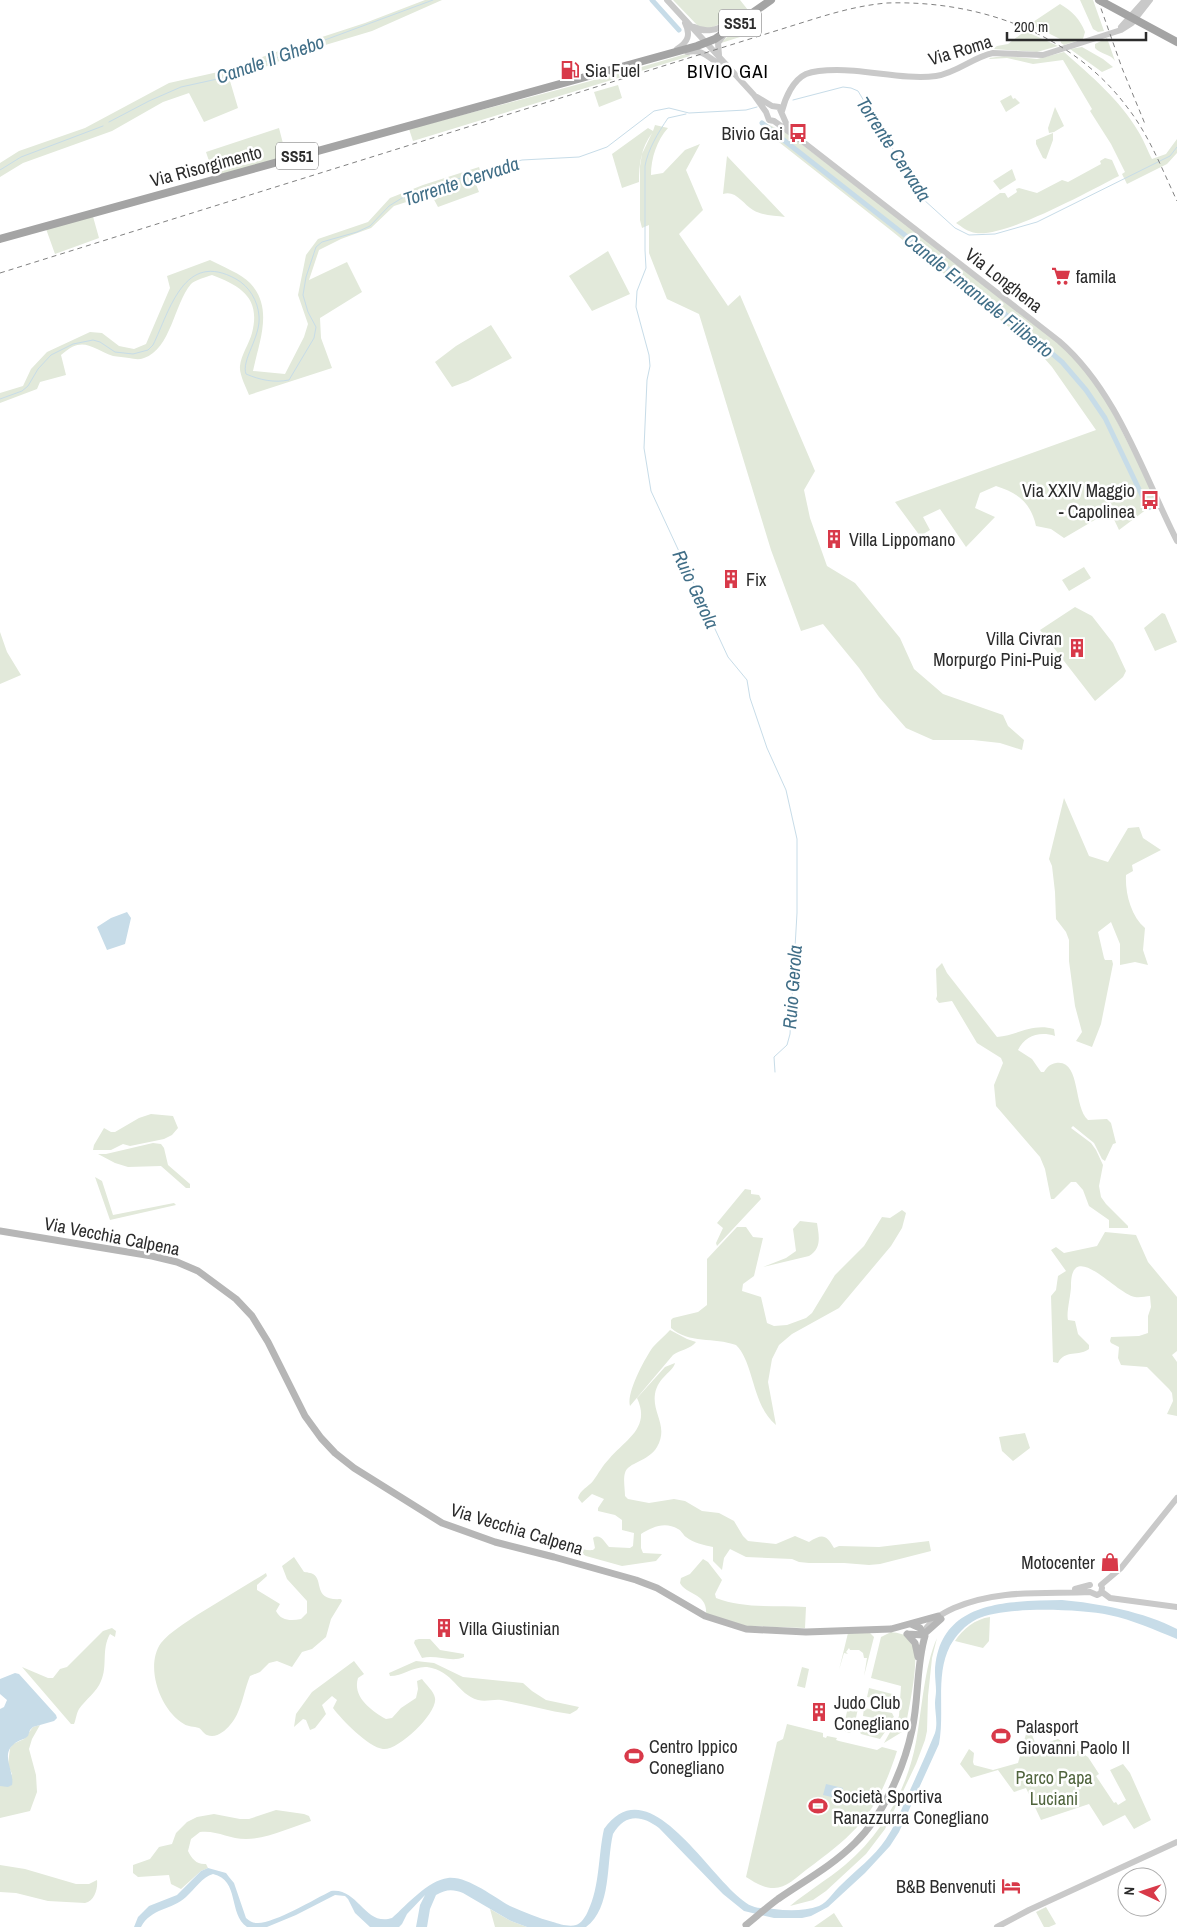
<svg xmlns="http://www.w3.org/2000/svg" width="1177" height="1927" font-family="'Archivo Narrow',sans-serif">
<style>
.green{fill:#e2e9da}
.water{fill:#c7dce8}
.lines{fill:none;stroke-linecap:round;stroke-linejoin:round}
.stream{stroke:#c7dce8;stroke-width:1}
.canal{stroke:#c7dce8;stroke-width:5}
.tertiary{stroke:#c9c9c9;stroke-width:6}
.secondary{stroke:#b6b6b6;stroke-width:7}
.primary{stroke:#a4a4a4;stroke-width:8}
.rail{stroke:#818181;stroke-width:1;stroke-dasharray:5 4;stroke-linecap:butt}
.primary-bridge{stroke:#a4a4a4;stroke-width:8}
.labels{text-anchor:middle;dominant-baseline:central;stroke-width:5;stroke-linejoin:round;paint-order:stroke}
.shield{fill:#fff;stroke:#6b6b6b;stroke-width:1}
.shield-label{font-size:16px;font-weight:bold;fill:#2c2c2c}
.street-label{font-size:18px;fill:#2c2c2c;stroke:#fff}
.poi-label{font-size:18px;fill:#2c2c2c;stroke:#fff;text-anchor:start}
.park-label{font-size:18px;fill:#50643d;stroke:#fff}
.water-label{font-size:19px;font-style:italic;fill:#406e87;stroke:#fff}
.neighbourhood-label{font-size:19px;letter-spacing:1px;fill:#000;stroke:#fff}
</style>
<rect width="100%" height="100%" fill="#fff"/>
<path class="green" d="M425,0H442L372,31L302,52L230,81L238,108L204,122L189,93L163,102L112,131L23,163L0,177V163L19,151L85,128L169,83L227,70L276,52L365,23Z
M673,0H740L748,10L709,29L698,26Z
M1080,0H1093L1104,31L1098,32L1093,29Z
M1060,4C1072,11 1080,19 1085,32L1083,39L1064,45L1061,43L1060,39L1030,24Z
M750,22L756,32L721,43L727,37Z
M1025,31L1058,46L1037,52L993,49L997,46L1008,44Z
M1107,38L1115,61C1111,54 1100,54 1095,48V44Z
M1082,47L1103,59L1113,67L1102,72L1070,49Z
M1064,52C1091,76 1120,100 1138,131C1144,140 1147,150 1152,159L1166,154L1177,139V153L1167,164L1127,184L1122,174L1125,172L1111,144L1090,111L1092,109L1063,60L1033,64L1007,58L990,59L989,58L1004,56L1037,59Z
M689,53L690,56L413,141L409,129C502,104 596,81 689,53Z
M618,85L622,98L599,107L594,92Z
M1011,95L1013,99L1015,98L1020,103L1006,112L1000,101Z
M1055,107L1064,126L1054,132L1049,133L1048,128Z
M763,122L782,131L783,130L1059,341L1096,380L1159,504L1151,510L1147,509L1119,530L1110,511L1064,538L1051,529L1036,526C1031,503 1018,493 996,486L980,493L975,508L995,517L966,547L940,509L923,517L930,530L920,536L895,502L1096,430L1052,367L1037,350L893,232L761,128Z
M655,125L668,128C657,140 651,158 651,175L663,173L685,150L700,144L686,170L703,210L679,234L728,306L740,295L815,471L804,490L810,518L827,566L855,583L900,638L914,669L943,694L1003,715L1008,726L1024,740L1022,750L1000,743L973,740H933L906,728L879,697L859,668L823,624L801,631L771,550L699,314L667,299L649,253V225L642,228L640,220V166L642,154L652,133C641,148 639,164 639,182L622,188L612,154L648,128L653,131Z
M279,128L287,159L215,179L206,152Z
M1053,133V140L1046,159L1043,158L1036,144V140Z
M727,156L785,217C775,215 763,216 753,210C743,204 736,190 723,194Z
M1105,158L1112,160L1119,176C1089,191 1007,237 976,233C968,232 962,227 956,223L1000,193H1005L1008,198L1017,192L1016,189L1019,188L1037,193L1062,180L1068,182L1101,164L1100,161Z
M479,167L482,176L474,179L479,192L438,207L431,194L394,206L371,228L341,239L319,250L309,280L347,262L362,292L320,318L321,338L332,368L249,395C246,387 239,374 240,366C241,355 249,344 252,333C261,298 241,286 212,275C206,277 195,280 191,284C174,304 171,349 144,358C139,360 134,359 129,358C124,357 118,357 113,356C91,348 83,335 61,355L66,375L40,382L37,389L0,403V393L23,386L31,369L47,352L90,332L102,333L119,346L134,349L146,344L170,288L167,276L210,260C221,266 242,274 250,283C274,308 259,342 253,371L285,374L304,337L308,324L298,295L306,255L318,239L368,222L390,198L423,185Z
M1012,169L1016,180L1000,190L993,181Z
M92,213L99,238L55,254L45,226Z
M608,251L630,294L592,311L569,276Z
M491,325L512,358L468,381L452,387L435,362L456,346Z
M1084,567L1091,578L1069,591L1062,580Z
M1075,607L1092,616L1113,643L1126,671L1123,677L1095,701L1040,630Z
M1162,613L1165,614L1177,642L1155,651L1144,628Z
M0,632L7,652L21,675L0,684Z
M1064,798L1089,856L1108,862L1128,828L1139,827L1143,838L1161,850L1132,865L1133,871L1126,875C1125,893 1131,916 1145,928L1143,950L1148,965L1135,962L1120,965V944L1111,922L1098,932L1104,958L1105,960H1112L1113,964L1101,1024L1092,1047L1076,1041L1082,1032L1075,1006L1069,961V940L1066,932L1056,919L1055,892L1052,866L1049,859Z
M942,963L947,973L997,1037C1018,1035 1032,1023 1054,1029L1055,1036C1039,1031 1025,1036 1018,1050L1032,1059L1041,1072H1044C1047,1067 1050,1064 1056,1063C1081,1059 1073,1107 1088,1120L1107,1119L1111,1123L1116,1143L1113,1144L1105,1161L1102,1159L1094,1143L1073,1126L1071,1128L1091,1143L1096,1150L1103,1165L1099,1186L1101,1197L1106,1204L1128,1226V1228H1109V1220L1089,1206L1083,1190L1076,1182H1071L1054,1199H1051L1045,1169L1040,1157L996,1106L994,1085L1003,1063L1001,1058L977,1043L952,1001L939,1003L936,999L937,996L936,969Z
M151,1114L173,1116L178,1128L172,1135L164,1139L130,1146L123,1144L111,1150H93L94,1145L104,1128L111,1132H115L139,1118Z
M153,1143L161,1144L164,1148L168,1165L190,1184V1188H186L161,1166L128,1167L115,1163L98,1154H106Z
M95,1177L102,1181L113,1215L174,1203L176,1205L110,1220Z
M745,1189L751,1190V1194L759,1195L761,1199L717,1246L716,1243L723,1228L717,1223Z
M902,1210L906,1213L902,1228L891,1246L839,1308L792,1334L779,1345L772,1359L768,1382L776,1425C752,1406 754,1362 736,1345C714,1337 689,1344 671,1328V1320L673,1318L698,1312L707,1305V1259L737,1227H746L753,1237L763,1238L754,1276L743,1284L742,1291L761,1297L767,1323L774,1326L787,1325L806,1318L812,1313L835,1275L864,1246L882,1217L890,1218Z
M800,1221L817,1223C819,1236 822,1248 809,1256L763,1267L786,1258L796,1251L793,1229Z
M1105,1232L1136,1235L1148,1262L1177,1297V1351L1172,1355L1177,1362V1416L1167,1414L1173,1401L1172,1393L1169,1389L1147,1367L1121,1365L1118,1358L1119,1347L1111,1343L1110,1341L1111,1337L1139,1336L1148,1333V1316L1151,1307L1150,1296C1146,1296 1140,1298 1135,1297C1116,1294 1071,1237 1071,1286C1071,1295 1066,1313 1068,1320L1075,1321L1078,1334L1089,1345V1349C1079,1357 1065,1349 1058,1363L1053,1362L1051,1296L1056,1290L1058,1276L1066,1271L1051,1250L1056,1247L1064,1253L1097,1246Z
M670,1330L687,1339L696,1342C691,1349 680,1350 673,1355L630,1406C626,1393 645,1358 653,1347C658,1341 665,1336 670,1330Z
M675,1363C673,1372 658,1377 655,1394C652,1414 669,1426 657,1447C648,1462 628,1462 625,1473C623,1479 625,1489 625,1496L628,1499L649,1503L674,1499L685,1501L702,1511L719,1513L734,1521L743,1536L748,1541L776,1544L795,1536L809,1542C822,1534 826,1534 834,1548L839,1546L879,1547L929,1541L931,1551L880,1564L869,1565L844,1563H809L799,1562L792,1559L746,1557L730,1549L724,1558L722,1570L713,1561V1547C704,1545 693,1543 686,1537C683,1535 682,1531 678,1529C665,1521 652,1527 641,1534V1548L643,1553L662,1554L656,1561L622,1566L586,1556L567,1545L565,1542L570,1540C577,1547 583,1551 593,1550L595,1548L593,1538C600,1533 604,1541 609,1547L630,1548L633,1546L634,1533L622,1530V1520L615,1515L598,1511V1508L604,1499L592,1494L582,1503L578,1498C580,1490 588,1487 593,1481C599,1473 602,1466 609,1459C626,1439 651,1428 637,1398L665,1367Z
M1025,1433L1030,1448L1013,1461L1002,1451L999,1437Z
M294,1557L304,1572C305,1572 312,1573 313,1574C324,1580 312,1601 341,1599L342,1601L331,1619L326,1637L312,1649L302,1652L292,1667L277,1661L269,1663L260,1672L250,1676C244,1690 241,1714 230,1725C225,1731 216,1739 207,1735C204,1734 202,1730 199,1728C194,1726 188,1727 184,1724C161,1711 144,1667 161,1643C170,1632 185,1623 197,1615C220,1601 243,1587 266,1573L267,1576L257,1585V1590L280,1604L276,1611C281,1621 291,1621 301,1619L307,1613V1601L287,1579L282,1566Z
M703,1559L708,1562L722,1580L715,1594L716,1598C744,1609 776,1605 806,1607L805,1628L746,1626L706,1614C708,1593 686,1595 680,1583L681,1578L690,1574Z
M990,1617L989,1641L983,1648L955,1641C963,1629 975,1619 990,1617Z
M112,1628L116,1631L115,1637L110,1634C101,1650 108,1666 101,1681C97,1692 85,1700 79,1709C76,1714 76,1720 74,1724H71L22,1667L48,1678H53L60,1669L67,1667L103,1631Z
M891,1632C898,1633 907,1634 912,1641C921,1655 909,1707 906,1725H904L902,1732L884,1743L899,1716L901,1686L871,1678L881,1637Z
M848,1633H870L874,1637L864,1676L867,1658H864L863,1653L859,1650H850L849,1648L846,1652L848,1654L844,1653L839,1670Z
M937,1638L932,1658L928,1696L927,1731L925,1740L916,1764L885,1829L866,1854L826,1891L813,1900L790,1906C808,1891 827,1880 845,1865C882,1834 907,1790 916,1742C922,1710 924,1667 937,1638Z
M419,1639H430L440,1650L464,1654V1657C451,1663 436,1654 422,1658L414,1643L415,1640Z
M354,1661L364,1674L358,1678C352,1697 372,1711 386,1719L392,1718L401,1708L416,1698L418,1689L417,1681L422,1679C426,1685 434,1691 435,1698C438,1713 398,1751 383,1749C368,1747 342,1720 333,1708L337,1700L332,1696L322,1705L326,1714L315,1728L310,1730L306,1720L303,1719L294,1727L296,1714L312,1692Z
M416,1661L434,1663L463,1677L523,1683L532,1691L546,1700L579,1707L577,1710L570,1714C547,1711 524,1704 501,1700C494,1699 486,1702 478,1700C457,1694 454,1671 427,1667C414,1666 403,1676 390,1676L389,1673Z
M802,1667L809,1669L805,1688L797,1686Z
M869,1688L896,1695V1703L867,1697Z
M851,1701L857,1702L859,1704L853,1731L849,1733L843,1730L849,1702Z
M864,1708L892,1713L894,1717L890,1721L863,1716Z
M787,1724L823,1733V1737L826,1738L827,1736L837,1738L836,1740L839,1741L877,1750L882,1747L897,1751C877,1813 858,1832 806,1870C797,1877 786,1888 774,1888C763,1888 754,1882 746,1877L777,1742L783,1739Z
M40,1725L32,1739L29,1749L36,1775L37,1792L30,1811L0,1818V1786H2L12,1774L8,1765L10,1748L13,1744L24,1739L33,1727Z
M861,1725L884,1730L885,1732L880,1739L861,1734L859,1731Z
M1031,1732L1036,1745L1045,1747L1046,1752L1049,1742L1058,1739L1088,1757L1099,1774L1096,1776L1114,1803L1116,1802L1118,1805L1126,1800L1110,1770L1123,1764L1130,1773L1151,1820L1134,1829L1125,1815L1103,1826L1089,1804L1041,1820L1026,1788L1014,1792L998,1770L971,1778L960,1764L969,1749L974,1753L973,1762L974,1765L993,1770L1018,1763L1026,1734Z
M276,1810L304,1814L309,1816L311,1821C291,1827 268,1839 246,1839C229,1839 217,1830 200,1832L191,1839L188,1851C192,1859 197,1865 206,1864L208,1868L201,1871L181,1889L171,1884L169,1875L138,1877L133,1873V1865L150,1859L159,1847L172,1844L176,1833L187,1822L197,1817L214,1814L240,1819H249Z
M0,1865L25,1869L76,1884H89L97,1880C98,1888 95,1901 85,1903L48,1901L16,1893L0,1892Z
M1046,1907L1056,1924L1049,1927H1044L1036,1912Z
M490,1909L511,1921L527,1927H495Z
M834,1913L843,1927H814Z"/>
<path class="water" d="M127,912L131,918L125,944L107,950L97,927L111,918Z
M1062,1600C1097,1603 1145,1612 1177,1629V1639C1155,1630 1133,1620 1109,1615C1079,1609 1004,1606 977,1619C965,1625 956,1635 950,1646C935,1675 945,1712 939,1744L899,1832L890,1846L865,1873L828,1907L811,1916L802,1918H774L744,1911L723,1894L659,1828C642,1815 625,1813 613,1834C606,1863 612,1908 586,1927H527L511,1921L463,1893C453,1889 446,1889 436,1895L430,1909L427,1927H416L420,1905L425,1895L407,1914L402,1924L399,1927H370L355,1913L348,1899L345,1896L335,1895L296,1915L267,1927H247C228,1914 240,1880 213,1874C202,1877 195,1889 186,1897C172,1910 151,1908 141,1927H134L138,1917L149,1906L177,1895L201,1871L208,1868L226,1873L229,1877L234,1883L246,1918C250,1921 252,1923 257,1923C273,1924 315,1899 331,1891C358,1887 365,1927 392,1918C408,1904 427,1881 448,1878C468,1876 493,1897 510,1906C524,1912 538,1918 553,1922C559,1924 569,1927 576,1925C581,1924 586,1916 588,1911C600,1886 598,1856 604,1829C651,1762 714,1889 752,1906C758,1909 768,1908 774,1909C789,1911 805,1911 819,1906C828,1902 834,1891 841,1885C856,1870 874,1857 886,1839C894,1827 900,1813 906,1799C916,1777 926,1755 935,1733C938,1723 935,1713 935,1703C935,1699 936,1695 936,1691C936,1685 935,1679 935,1672C938,1600 1008,1601 1062,1600Z
M15,1673L19,1674L56,1715L57,1718L54,1721L33,1727L30,1730L28,1736C24,1740 18,1740 14,1744C0,1755 15,1772 12,1785L8,1787L0,1786V1709L4,1707L7,1700L0,1694V1679Z
M826,1784L843,1788L840,1799L823,1795Z"/>
<g class="lines">
<path class="stream" d="M793,100L843,87L851,88L858,91L923,199L955,228L969,235L995,234L1037,222L1170,156L1177,147
M686,114L668,118C658,133 648,149 645,166V250L646,268L637,291L636,307L649,355L650,366L647,380L644,448L651,491L728,657L747,680L750,698L767,748L786,790L797,839V913L790,1034L787,1045L774,1057L775,1072
M109,122L149,101L181,87L222,78L433,0
M0,170L21,157L103,126
M0,399L22,391L28,386L38,369L51,355L73,344L93,340L100,342L115,352L133,354L148,350L153,345C170,310 184,250 236,279C249,286 258,301 259,316C261,337 241,360 246,374C260,380 274,383 289,380L314,338L316,327L308,312L303,295L306,277L316,247L322,242L357,232L370,226L389,206L402,198L490,168L522,160L579,157L607,147L654,111L669,108L689,113L746,110L757,107"/>
<path class="canal" d="M652,0L679,30
M762,123L999,309L1062,362L1086,390L1105,418L1148,508"/>
<path class="tertiary" d="M667,0L754,95L766,112L769,120L774,121L802,141L1059,341C1117,391 1143,474 1177,541
M694,27C709,35 721,27 735,21
M1121,27L1145,0
M677,49C688,42 691,35 685,23
M687,52C708,48 709,63 727,66
M719,55L718,43L724,35
M757,97L772,106L779,107L786,123L792,131
M782,111C785,98 793,80 806,74C816,70 827,70 837,70C869,70 906,80 936,76C957,73 973,57 993,53L1043,55L1121,30L1132,23L1150,0
M1101,1585L1121,1568L1177,1498
M1075,1589L1090,1585
M1090,1592L1097,1595L1101,1593L1102,1588
M1102,1592L1110,1598L1177,1607
M924,1631C933,1619 941,1614 954,1608C998,1589 1043,1594 1090,1592
M997,1927L1029,1910L1177,1842"/>
<path class="secondary" d="M0,1231L152,1256L177,1262L198,1271L236,1299L252,1316L268,1342L305,1416L321,1438L335,1453L354,1468L442,1523L495,1542L554,1557L636,1580L657,1588L705,1616L746,1629L806,1632L891,1629L938,1616
M907,1634L915,1643L918,1657
M908,1634L923,1635L941,1619
M746,1925C756,1917 767,1907 778,1899C804,1881 832,1866 855,1843C883,1816 904,1768 912,1730C919,1699 916,1666 925,1636L920,1628L911,1624"/>
<path class="primary" d="M0,239L697,46L715,39L771,0"/>
<path class="rail" d="M1098,0L1122,68L1145,124
M0,273L817,18C840,11 863,5 887,3C978,0 1072,33 1127,107C1149,135 1162,169 1177,201"/>
<path class="primary-bridge" d="M1099,0L1177,42"/>
</g>
<defs>
<g id="fuel-bare" transform="scale(1.5)"><path d="M-5.5-6h7V0h2V4h1.3V-2.5L3-4.5l.8-.8L6-3V5H2.5V1h-1V6h-7ZM-4.2-4.7v3.2H.2V-4.7Z" fill="#d83949" stroke="#fff" stroke-width="2.5" paint-order="stroke"/></g>
<g id="bus-bare" transform="scale(1.5)"><path d="M-5-6H5V4H4V6H2V4H-2V6H-4V4H-5ZM-3.5-4V0h7V-4ZM-3.5 1.2v1.5H-2V1.2ZM2 1.2v1.5H3.5V1.2Z" fill="#d83949" stroke="#fff" stroke-width="2.5" paint-order="stroke"/></g>
<g id="supermarket-bare" transform="scale(1.5)"><path d="M-6-5.5h2.5l.6 2H6L4.5 2H-2.5L-4.4-4H-6ZM-1.5 3.2a1.3 1.3 0 1 0 .1 0ZM3 3.2a1.3 1.3 0 1 0 .1 0Z" fill="#d83949" stroke="#fff" stroke-width="2.5" paint-order="stroke"/></g>
<g id="building-bare" transform="scale(1.5)"><path d="M-4-6H4V6H1V3H-1V6H-4ZM-2.5-4.3h1.7v1.8h-1.7ZM.8-4.3h1.7v1.8H.8ZM-2.5-1h1.7V.8h-1.7ZM.8-1h1.7V.8H.8Z" fill="#d83949" stroke="#fff" stroke-width="2.5" paint-order="stroke"/></g>
<g id="shop-bare" transform="scale(1.5)"><path d="M-5-2.5h2.3a2.7 3.5 0 0 1 5.4 0H5L5.5 6h-11ZM-1.5-2.5h3a1.5 2.3 0 0 0-3 0Z" fill="#d83949" stroke="#fff" stroke-width="2.5" paint-order="stroke"/></g>
<g id="stadium-bare" transform="scale(1.5)"><path d="M0-5a6.5 5 0 1 0 0 10a6.5 5 0 1 0 0-10ZM-3.5-1.8h7v3.6h-7Z" fill="#d83949" stroke="#fff" stroke-width="2.5" paint-order="stroke"/></g>
<g id="hotel-bare" transform="scale(1.5)"><path d="M-6-4.5h1.5V1H6V5H4.5V3h-9V5H-6ZM-4 0a1.8 1.8 0 1 1 3.6 0ZM.5 0V-2.5h3Q6-2.5 6 0Z" fill="#d83949" stroke="#fff" stroke-width="2.5" paint-order="stroke"/></g>
</defs>
<g fill-rule="evenodd">
<use href="#fuel-bare" x="570" y="70"/>
<use href="#bus-bare" x="798" y="133"/>
<use href="#supermarket-bare" x="1061" y="276"/>
<use href="#bus-bare" x="1150" y="500"/>
<use href="#building-bare" x="834" y="539"/>
<use href="#building-bare" x="731" y="579"/>
<use href="#building-bare" x="1077" y="648"/>
<use href="#shop-bare" x="1110" y="1562"/>
<use href="#building-bare" x="444" y="1628"/>
<use href="#building-bare" x="819" y="1712"/>
<use href="#stadium-bare" x="1001" y="1736"/>
<use href="#stadium-bare" x="634" y="1756"/>
<use href="#stadium-bare" x="818" y="1806"/>
<use href="#hotel-bare" x="1011" y="1886"/>
</g>
<g class="labels">
<g class="shield">
<rect x="719" y="9.5" width="42" height="27" rx="4"/>
<rect x="276" y="142.5" width="42" height="27" rx="4"/>
</g>
<g class="shield-label">
<text x="740" y="23">SS51</text>
<text x="297" y="156">SS51</text>
</g>
<g class="street-label">
<text transform="translate(960 50) rotate(-17)">Via Roma</text>
<text transform="translate(206 166) rotate(-15)">Via Risorgimento</text>
<text transform="translate(1004 280) rotate(38)">Via Longhena</text>
<text transform="translate(112 1236) rotate(11)">Via Vecchia Calpena</text>
<text transform="translate(517 1529) rotate(17)">Via Vecchia Calpena</text>
</g>
<g class="poi-label">
<text x="585" y="70">Sia Fuel</text>
<text x="783" y="133" text-anchor="end">Bivio Gai</text>
<text x="1076" y="276">famila</text>
<text x="1135" y="490" text-anchor="end">Via XXIV Maggio<tspan x="1135" dy="21">- Capolinea</tspan></text>
<text x="849" y="539">Villa Lippomano</text>
<text x="746" y="579">Fix</text>
<text x="1062" y="638" text-anchor="end">Villa Civran<tspan x="1062" dy="21">Morpurgo Pini-Puig</tspan></text>
<text x="1095" y="1562" text-anchor="end">Motocenter</text>
<text x="459" y="1628">Villa Giustinian</text>
<text x="834" y="1702">Judo Club<tspan x="834" dy="21">Conegliano</tspan></text>
<text x="1016" y="1726">Palasport<tspan x="1016" dy="21">Giovanni Paolo II</tspan></text>
<text x="649" y="1746">Centro Ippico<tspan x="649" dy="21">Conegliano</tspan></text>
<text x="833" y="1796">Società Sportiva<tspan x="833" dy="21">Ranazzurra Conegliano</tspan></text>
<text x="996" y="1886" text-anchor="end">B&amp;B Benvenuti</text>
</g>
<g class="park-label">
<text x="1054" y="1777">Parco Papa<tspan x="1054" dy="21">Luciani</tspan></text>
</g>
<g class="water-label">
<text transform="translate(270 59) rotate(-19)">Canale Il Ghebo</text>
<text transform="translate(894 149) rotate(57)">Torrente Cervada</text>
<text transform="translate(461 181) rotate(-18)">Torrente Cervada</text>
<text transform="translate(979 295) rotate(39)">Canale Emanuele Filiberto</text>
<text transform="translate(696 589) rotate(65)">Ruio Gerola</text>
<text transform="translate(792 987) rotate(-86)">Ruio Gerola</text>
</g>
<g class="neighbourhood-label">
<text x="728" y="71">BIVIO GAI</text>
</g>
</g>
<g transform="translate(1142 1892) rotate(274)"><circle r="24" fill="#ffffff" stroke="#ababab"/>
<path d="M0-4L9 19L0 12L-9 19Z" fill="#d83949"/>
<text y="-8" font-size="14" font-weight="bold" text-anchor="middle" fill="#2c2c2c">N</text>
</g>
<path d="M1007 32v8h139v-8" fill="none" stroke="#2c2c2c" stroke-width="2.5"/>
<text x="1014" y="32" font-size="15" fill="#2c2c2c" stroke="#ffffff" stroke-width="4" paint-order="stroke">200 m</text>
</svg>
